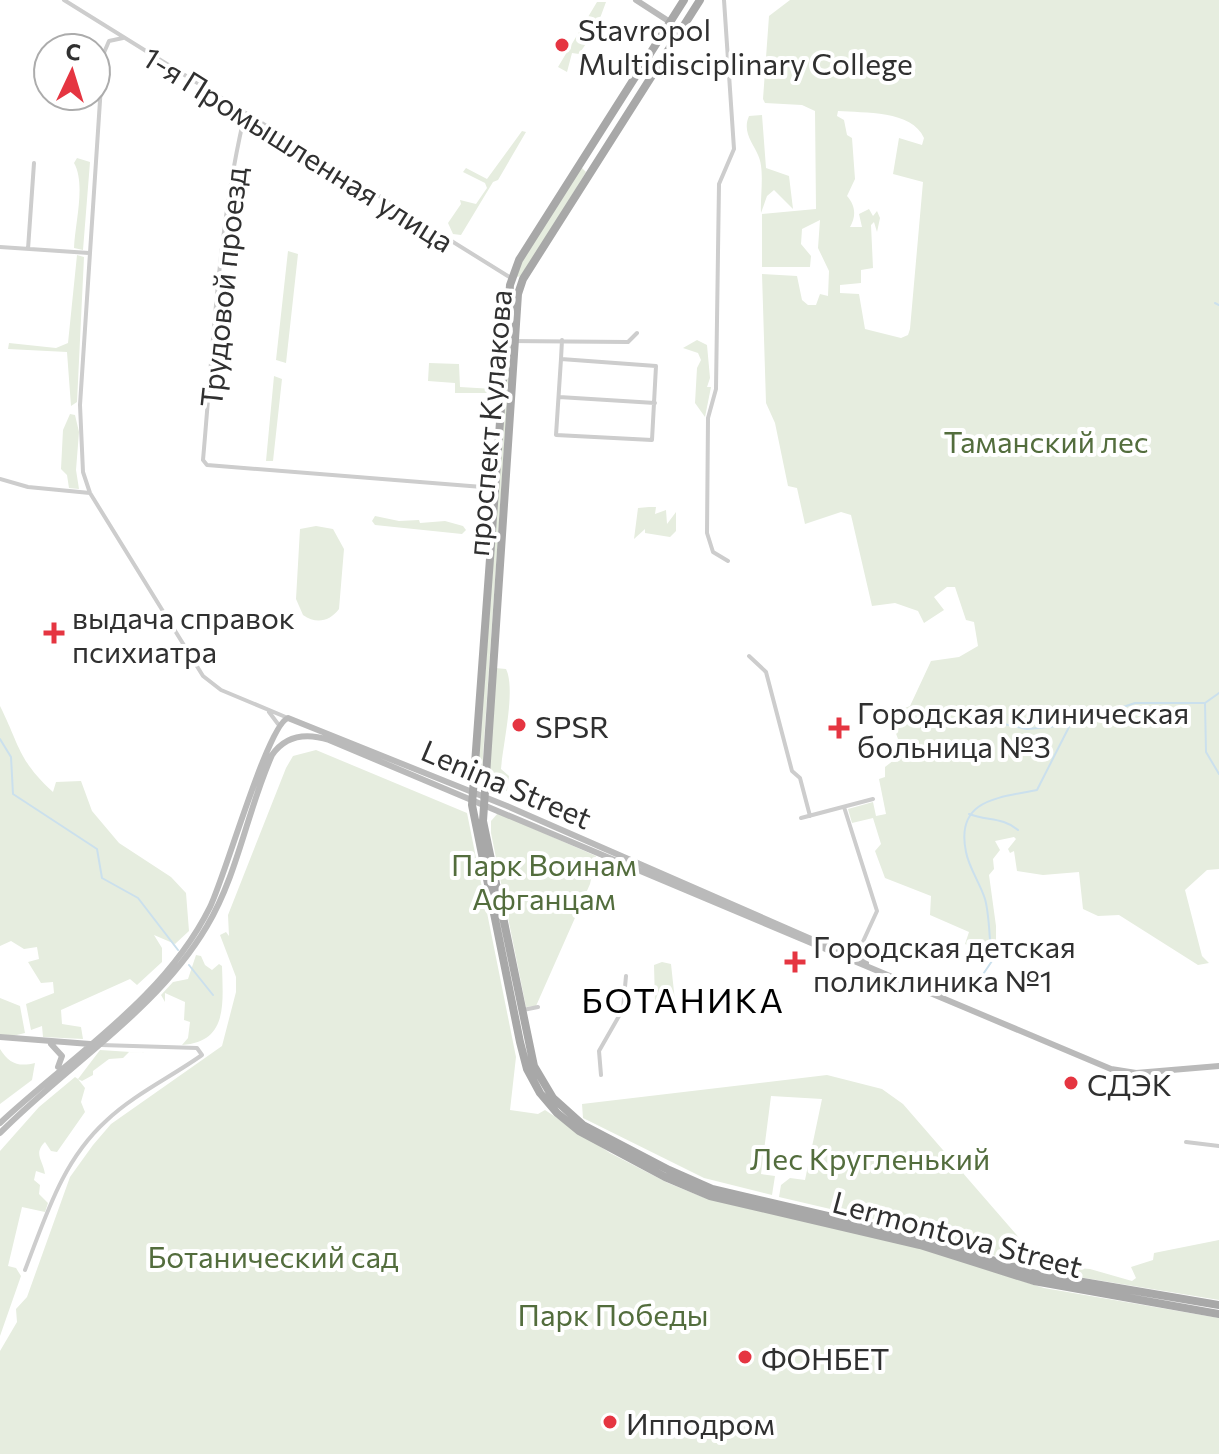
<svg xmlns="http://www.w3.org/2000/svg" width="1219" height="1454" font-family="Commissioner,sans-serif">
<style>
.green{fill:#e6eddf;fill-rule:evenodd}
.lines{fill:none;stroke-linecap:round;stroke-linejoin:round}
.stream{stroke:#cbe0ed;stroke-width:2}
.street{stroke:#cdcdcd;stroke-width:4}
.secondary{stroke:#bababa;stroke-width:6}
.primary{stroke:#a8a8a8;stroke-width:8}
.poi-dot{fill:#e53541;stroke:#fff;stroke-width:3}
.labels{text-anchor:middle;dominant-baseline:central;stroke-width:8;stroke-linejoin:round;paint-order:stroke}
.poi-label{font-size:30px;fill:#303030;stroke:#fff;text-anchor:start}
.street-label{font-size:30px;fill:#303030;stroke:#fff}
.park-label{font-size:30px;fill:#536d3d;stroke:#fff}
.quarter-label{font-size:34px;letter-spacing:2px;fill:#000;stroke:#fff}
</style>
<rect width="100%" height="100%" fill="#fff"/>
<path class="green" d="M790,0H1219V869L1207,870L1185,890L1202,956L1209,963L1198,965L1119,915L1098,916L1083,909L1079,872L1043,875L1017,871L1014,851L1010,853L1008,849L1016,839L1014,837L995,841L1000,850L993,859L994,869L989,875L996,926V959L965,944L969,932L930,915L931,896L885,878L875,851L881,844L873,818L852,823L848,809L873,802L876,816L886,814L879,779L885,777V767L903,753L889,714L910,706L931,661L959,657L978,646L974,622L966,620L955,587H947L934,597L944,610L924,623L918,611L895,603L872,606L851,515L841,512L805,524L797,488L788,486L775,423L766,403L762,274L797,276L802,300L808,305H816L820,294L828,296L829,271L818,248L820,220L802,229L801,244L811,256L810,267H762V214L816,209L815,111L802,105L765,103L763,99L769,16ZM838,111C864,113 912,110 924,138L922,145L899,138L893,174L923,182L910,329L908,335L901,338L865,329L859,294L840,293V285L861,283V270L873,268L871,225L874,222L877,232L880,218L877,211L873,216L869,209L859,214L862,227H850C856,217 856,206 847,196L855,179L852,138L847,135L844,120L837,116Z
M597,2H606L596,29L579,54L572,53L567,72L558,67Z
M762,115L766,168L789,176L793,209L774,190L767,196L761,213C760,197 765,169 758,155C753,143 742,132 749,116Z
M522,131L526,132L498,180L493,182L461,235L453,234L448,223L461,204L460,200L476,204L487,188L485,183L463,172L466,168L487,179Z
M77,158L90,162L83,250L74,248C75,223 86,184 74,163Z
M581,167L586,172L522,276L516,277L522,261Z
M288,251L298,254L286,363L276,360Z
M77,255L84,257L77,402L71,406L67,352L8,349L9,343L56,348L68,343Z
M697,340L707,345L710,378L707,387H711L705,417L695,403L697,368L701,360L698,353L683,348Z
M509,347H511L481,785L477,783Z
M429,363L459,364L460,387L494,389V393H455V383L428,381Z
M274,376L282,379L273,461H266Z
M70,414L75,415L79,432L76,470L79,489L69,488L67,475L61,469L63,430Z
M649,507H656L655,514L666,510L667,524L676,512V531L670,537L645,533V529L634,539L638,508Z
M375,516L399,521L419,520L420,523L445,521L463,526L466,530L462,534L375,525L372,521Z
M316,526L333,529L344,549L339,609C329,622 316,624 303,615L296,599L300,529Z
M495,668L506,669C516,689 503,744 501,769L509,776L507,791L502,789L503,780L488,772Z
M0,706C20,746 18,760 53,792L56,782L81,781L92,811L119,843L171,877L186,893L189,931L175,944L154,935L162,948V962L137,985L130,979L61,1010L62,1024L81,1027L83,1039L43,1037L42,1026L31,1030L26,1004L54,993L53,982L41,983L28,962L39,959L37,947L24,949L11,941L0,946Z
M316,750L467,813L516,1057L510,1110L538,1114L545,1110L610,1153L668,1183L705,1198L921,1248L1044,1288L1219,1318V1454H0V1351L17,1322L16,1309L27,1297L70,1177L93,1145L111,1124L222,1046L236,992V977L220,935L226,932L229,936L228,915L286,768L293,756Z
M498,813L596,856L590,884L536,1006L526,1007L491,833V821Z
M196,955L201,956L205,965L212,970L219,964L222,966C223,1004 228,1042 182,1045L188,1038L190,1022L184,1020L185,1002L165,993V1002L161,995L173,982L188,979Z
M662,962L671,964L675,1001L665,1008L655,1002L654,965Z
M0,998L20,1006L25,1033L0,1039Z
M0,1049C9,1064 19,1067 35,1063L32,1080L0,1104Z
M100,1050L146,1053L129,1052L123,1058L109,1059L93,1071V1075L82,1081L78,1079L85,1088L81,1102L85,1112L57,1152L51,1151L45,1142C33,1154 43,1160 45,1174L36,1171L34,1180L40,1185L39,1194L48,1203L45,1212L22,1207L8,1266L16,1268L21,1276L0,1336V1151L39,1107L75,1077L78,1079Z
M827,1075L882,1089L903,1104L1028,1248L1021,1265L933,1233L779,1197L781,1185L790,1178L805,1180L822,1099L771,1096L761,1174L775,1176L772,1195L704,1178L583,1118L582,1104Z
M1219,1240V1300L1054,1273L1055,1266L1090,1269L1132,1281L1136,1278L1131,1267L1153,1260L1154,1253Z"/>
<g class="lines">
<path class="stream" d="M1215,303L1219,305
M1205,703L1206,752L1219,774
M971,717L1027,729L1068,725
M0,739L11,757L13,794L97,849L102,878L138,898L178,950
M969,814C987,821 1003,817 1018,830
M189,965L213,995
M973,989L992,961C989,941 990,917 985,899C980,883 969,868 966,852C955,799 998,798 1037,790L1070,725L1135,703H1205L1219,693"/>
<path class="street" d="M64,0L511,278
M724,0L734,149L719,184L716,389L708,418L707,533L713,552L728,561
M123,38L109,41L103,55L80,405L83,472L90,493L203,676L221,690L288,718
M249,116L243,122C218,232 213,347 203,460L207,465L495,488
M0,247L89,253
M28,249L34,163
M505,341L628,342L637,333
M561,359L556,435L652,440L656,366L561,359L562,340
M559,397L655,403
M0,479L28,487L90,493
M749,656L766,672L792,771L800,778L810,816
M269,712L278,724
M844,807L877,911L855,959
M801,818L873,799
M523,1010L538,1007
M601,1075L599,1051L623,1009L626,976
M1186,1142L1219,1146
M25,1270C46,1216 62,1161 106,1121C133,1095 171,1077 202,1055L197,1048L101,1045"/>
<path class="secondary" d="M636,0L670,22
M0,1037L90,1044
M51,1044L62,1056L58,1067
M0,1123C73,1055 165,998 210,907C225,877 268,724 288,718L507,806L866,963
M0,1133C68,1064 157,1011 207,926C238,874 247,811 272,755C286,735 307,733 329,740L1111,1069L1136,1073L1219,1066"/>
<path class="primary" d="M684,0L519,260L510,285L472,805L520,1042L527,1069L540,1093L557,1113L579,1131L665,1177L710,1196L920,1245L1034,1281L1219,1314
M700,0L523,279L518,294L483,821L534,1066L553,1098L583,1125L669,1170L712,1189L922,1238L1036,1274L1219,1305"/>
</g>
<g class="poi-dot">
<circle cx="562" cy="45" r="8"/>
<path d="M50 621h8v8h8v8h-8v8h-8v-8h-8v-8h8z"/>
<circle cx="519" cy="725" r="8"/>
<path d="M835 716h8v8h8v8h-8v8h-8v-8h-8v-8h8z"/>
<path d="M791 950h8v8h8v8h-8v8h-8v-8h-8v-8h8z"/>
<circle cx="1071" cy="1083" r="8"/>
<circle cx="745" cy="1357" r="8"/>
<circle cx="610" cy="1422" r="8"/>
</g>
<g class="labels">
<g class="poi-label">
<text x="578" y="28">Stavropol<tspan x="578" dy="34">Multidisciplinary College</tspan></text>
<text x="72" y="616">выдача справок<tspan x="72" dy="34">психиатра</tspan></text>
<text x="857" y="711">Городская клиническая<tspan x="857" dy="34">больница №3</tspan></text>
<text x="535" y="725">SPSR</text>
<text x="813" y="945">Городская детская<tspan x="813" dy="34">поликлиника №1</tspan></text>
<text x="1087" y="1083">СДЭК</text>
<text x="761" y="1357">ФОНБЕТ</text>
<text x="626" y="1422">Ипподром</text>
</g>
<g class="street-label">
<text transform="translate(299 148) rotate(32)">1-я Промышленная улица</text>
<text transform="translate(222 287) rotate(-84)">Трудовой проезд</text>
<text transform="translate(488 423) rotate(-85)">проспект Кулакова</text>
<text transform="translate(507 783) rotate(23)">Lenina Street</text>
<text transform="translate(958 1233) rotate(15)">Lermontova Street</text>
</g>
<g class="park-label">
<text x="1046" y="440">Таманский лес</text>
<text x="544" y="863">Парк Воинам<tspan x="544" dy="34">Афганцам</tspan></text>
<text x="870" y="1157">Лес Кругленький</text>
<text x="273" y="1255">Ботанический сад</text>
<text x="613" y="1313">Парк Победы</text>
</g>
<g class="quarter-label">
<text x="683" y="999">БОТАНИКА</text>
</g>
</g>
<g transform="translate(72 72) rotate(4)"><circle r="38" fill="#ffffff" stroke="#acacac" stroke-width="2"/>
<path d="M0-6L14 30L0 20L-14 30Z" fill="#e53541"/>
<text y="-12" font-size="22" font-weight="bold" text-anchor="middle" fill="#303030">С</text>
</g>
</svg>
